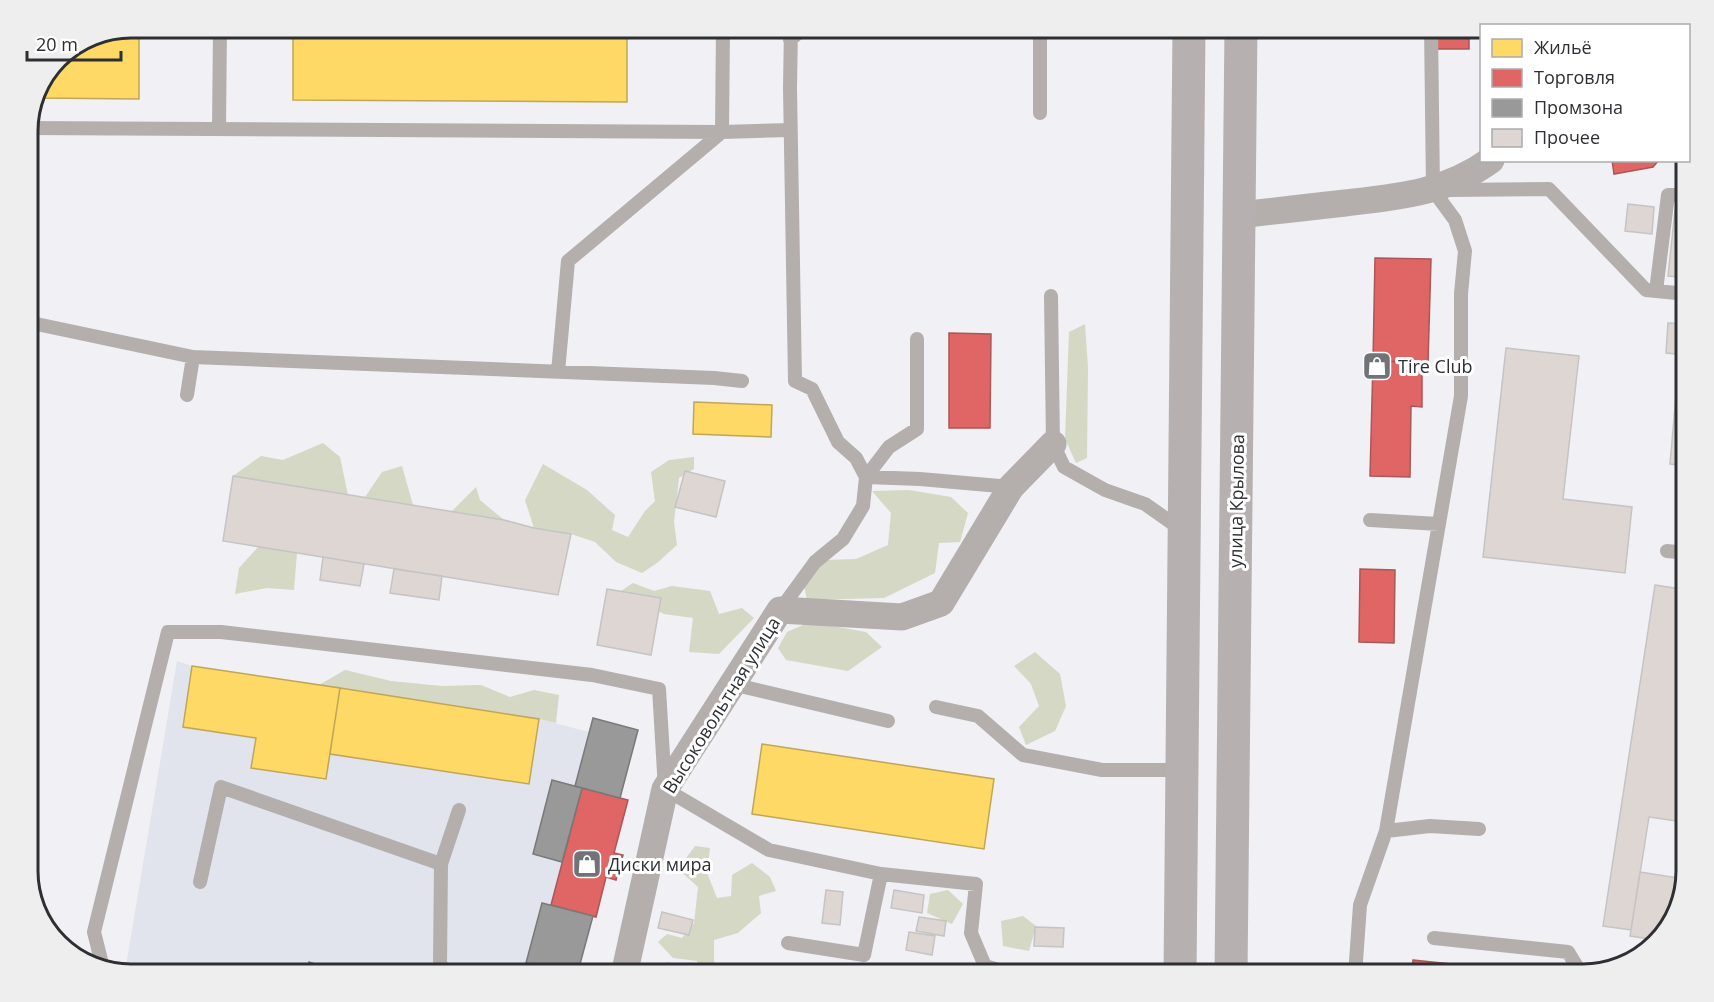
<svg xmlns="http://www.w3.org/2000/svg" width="1714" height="1002" font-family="'Open Sans',sans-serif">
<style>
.built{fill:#e1e3ed}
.forest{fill:#d5d8c4}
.homes{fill:#ffd966;stroke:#c0a657;stroke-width:1.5}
.shops{fill:#e06666;stroke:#ab5657;stroke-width:1.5}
.industry{fill:#999;stroke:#79797a;stroke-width:1.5}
.building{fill:#ded6d3;stroke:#c5c3c4;stroke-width:1.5}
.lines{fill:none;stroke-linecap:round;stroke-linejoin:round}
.service{stroke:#b4afad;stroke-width:14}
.minor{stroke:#b4afad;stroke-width:27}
.primary{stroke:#b6b0b0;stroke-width:33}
.labels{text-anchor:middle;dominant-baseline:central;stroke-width:6;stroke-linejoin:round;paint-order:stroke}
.poi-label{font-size:18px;fill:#2e2f33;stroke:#fff;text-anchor:start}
.street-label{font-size:18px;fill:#2e2f33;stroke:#fff}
.rim{fill:none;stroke:#2e2f33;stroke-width:3}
</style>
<rect width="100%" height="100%" fill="#f0f0f5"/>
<path class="built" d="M177,661L192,666L539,719L589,732L575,786L582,788L562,862L551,905L541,903L523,975H157L126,966Z"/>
<path class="forest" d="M1085,324L1088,368L1087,458L1076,463L1065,439L1069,332Z
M323,443L340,457L348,495L233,476L261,456L283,460Z
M694,457V469L679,478L674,522L677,545L657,563L642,573L616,562L595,542L571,534L534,528L525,500L543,464L587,490L615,515L612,530L628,537L645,511L655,501L651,472L669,460Z
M402,466L413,505L365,497L382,472Z
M476,487L480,500L504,520L452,511Z
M909,490L951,497L968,513L960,542L939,543L935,573L884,598L807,600L803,581L826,560L856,559L888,545L891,513L872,491Z
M259,546L297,553L294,590L267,588L235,594L239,568Z
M633,583L654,591L672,586L710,591L719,614L742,608L754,618L719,654L689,652L693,618L664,614L658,611L615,595Z
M810,622L866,632L882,647L848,671L786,660L778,648L787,632Z
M1035,652L1060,674L1066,706L1055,731L1026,745L1019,727L1039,706L1031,684L1014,666Z
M345,670L391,681L442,686L481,685L510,697L534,690L559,695L556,723L539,719L319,685Z
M695,846L710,848L707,873L717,898L731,896L732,875L752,863L770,877L776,891L759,896L761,913L738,933L714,940V964L721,975H698L697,961L673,958L658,942L667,934L682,938L694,923L698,887L678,869Z
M948,890L963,904L952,924L927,913L930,894Z
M1023,916L1036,926L1029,951L1003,946L1001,921Z"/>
<path class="homes" d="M130,27H139V99L39,98L57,57L91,35Z
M293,27H627V102L293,100Z
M694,402L772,405L771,437L693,434Z
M192,666L340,688L326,779L251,768L256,738L183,727Z
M340,688L539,719L529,784L330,754Z
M762,744L994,779L984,849L752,814Z"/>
<path class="shops" d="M1431,27H1482V34H1469V49H1431Z
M1612,160H1659L1653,167L1614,174Z
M1375,258L1431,259L1428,363L1373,361Z
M949,333L991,334L990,428H949Z
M1373,361L1422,362V407L1411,406L1410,477L1370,476Z
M1360,569L1395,570L1394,643L1359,642Z
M582,788L628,800L614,853L623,855L616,880L606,877L596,917L551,905Z
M1413,960L1470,966L1469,975H1412Z"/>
<path class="industry" d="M593,718L638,730L620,798L575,786Z
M552,780L582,788L562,862L533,854Z
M542,903L593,916L577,975L526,963Z
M309,962L339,972L338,975H305Z
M526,963L572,975H523Z"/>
<path class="building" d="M1628,204L1654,207L1652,234L1625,231Z
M1675,210L1687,211V278L1668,276Z
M1668,323L1687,324V355L1666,353Z
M1506,348L1579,356L1563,499L1632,507L1625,573L1483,557Z
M1678,373L1687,374V466L1670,464Z
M685,471L725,481L716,517L675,507Z
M233,476L504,520L534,528L571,534L558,595L223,541Z
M323,557L364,564L360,586L320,580Z
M394,569L442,576L439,600L390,593Z
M1655,585L1687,590V747L1676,821L1649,817L1631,930L1603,926Z
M607,589L661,598L651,655L597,645Z
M1640,872L1685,879L1673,924L1657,940L1630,936Z
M826,890L843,892L840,925L822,923Z
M894,890L924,895L922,913L891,908Z
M662,912L693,920L689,935L658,928Z
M919,917L946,921L944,936L916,931Z
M1035,927L1064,928L1063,947L1034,946Z
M909,932L935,936L932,955L906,950Z
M667,963L694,968L693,975H664Z"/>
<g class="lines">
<path class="service" d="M791,27L790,88L795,381L812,389L838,442L856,458L866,477
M790,40L805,27
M1040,113V27
M27,128L722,132L790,130
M219,129L220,27
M1450,190L1549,189L1646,290L1687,294
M1656,291L1668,195H1687
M1051,296L1053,444L1064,467L1105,490L1145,504L1182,530
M27,322L193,357L714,378L742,381
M558,372L568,261L722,132L723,27
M187,395L193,357
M866,477L920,479L1011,487
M1370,520L1439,524
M1667,551L1687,553
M780,610L815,562L843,539L863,506L866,477L889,447L917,429V339
M732,684L888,721
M936,707L978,716L1023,755L1102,770H1181
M1386,831L1430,826L1479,829
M200,882L221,787L441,864
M1434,938L1568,952L1582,975
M788,943L864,955L881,874
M103,968L94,932L168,632H221L592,675L659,689L665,789L769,850L881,874L976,884L971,933L985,966L1016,975
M447,975L440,963L441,864L459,810
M1091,975L1106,974
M1355,975L1360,905L1386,831L1461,396V294L1465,251L1455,220L1433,190L1431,27"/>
<path class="minor" d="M1239,215C1274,211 1310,207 1345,203C1398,197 1446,193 1491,160
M624,975L665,789L780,610L902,617L941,603L1011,487L1053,444"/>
<path class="primary" d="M1180,975L1189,27
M1231,975L1241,27"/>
</g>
<defs>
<g id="shop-square" transform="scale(1.5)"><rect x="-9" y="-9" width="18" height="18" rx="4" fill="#727377" stroke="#fff"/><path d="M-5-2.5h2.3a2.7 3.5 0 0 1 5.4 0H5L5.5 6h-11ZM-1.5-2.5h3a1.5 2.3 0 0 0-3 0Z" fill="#fff"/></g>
</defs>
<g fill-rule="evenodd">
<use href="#shop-square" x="1377" y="366"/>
<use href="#shop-square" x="587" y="864"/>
</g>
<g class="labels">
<g class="poi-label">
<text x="1398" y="366">Tire Club</text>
<text x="608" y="864">Диски мира</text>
</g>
<g class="street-label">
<text transform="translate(1236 501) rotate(-89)">улица Крылова</text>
<text transform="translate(721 705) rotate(-58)">Высоковольтная улица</text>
</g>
</g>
<path d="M0 0H1714V1002H0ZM131 38H1583A93 93 0 0 1 1676 131V871A93 93 0 0 1 1583 964H131A93 93 0 0 1 38 871V131A93 93 0 0 1 131 38Z" fill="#eeeeef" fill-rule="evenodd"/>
<path class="rim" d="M131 38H1583A93 93 0 0 1 1676 131V871A93 93 0 0 1 1583 964H131A93 93 0 0 1 38 871V131A93 93 0 0 1 131 38Z"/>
<rect x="1480" y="24" width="210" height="138" fill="#ffffff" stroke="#abacad" stroke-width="1.5"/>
<rect x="1492" y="39" width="30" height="18" fill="#ffd966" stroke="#abacad" stroke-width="1.5"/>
<text x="1534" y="54" font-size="18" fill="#2e2f33">Жильё</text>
<rect x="1492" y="69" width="30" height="18" fill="#e06666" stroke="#abacad" stroke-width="1.5"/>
<text x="1534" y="84" font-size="18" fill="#2e2f33">Торговля</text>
<rect x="1492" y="99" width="30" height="18" fill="#999999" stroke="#abacad" stroke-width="1.5"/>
<text x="1534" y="114" font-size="18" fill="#2e2f33">Промзона</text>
<rect x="1492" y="129" width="30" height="18" fill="#ded6d3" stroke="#abacad" stroke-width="1.5"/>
<text x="1534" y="144" font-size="18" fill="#2e2f33">Прочее</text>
<path d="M27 51v9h94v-9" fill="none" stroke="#2e2f33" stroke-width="3"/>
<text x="36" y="51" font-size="18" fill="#2e2f33" stroke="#ffffff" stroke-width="4.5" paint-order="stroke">20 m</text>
</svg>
